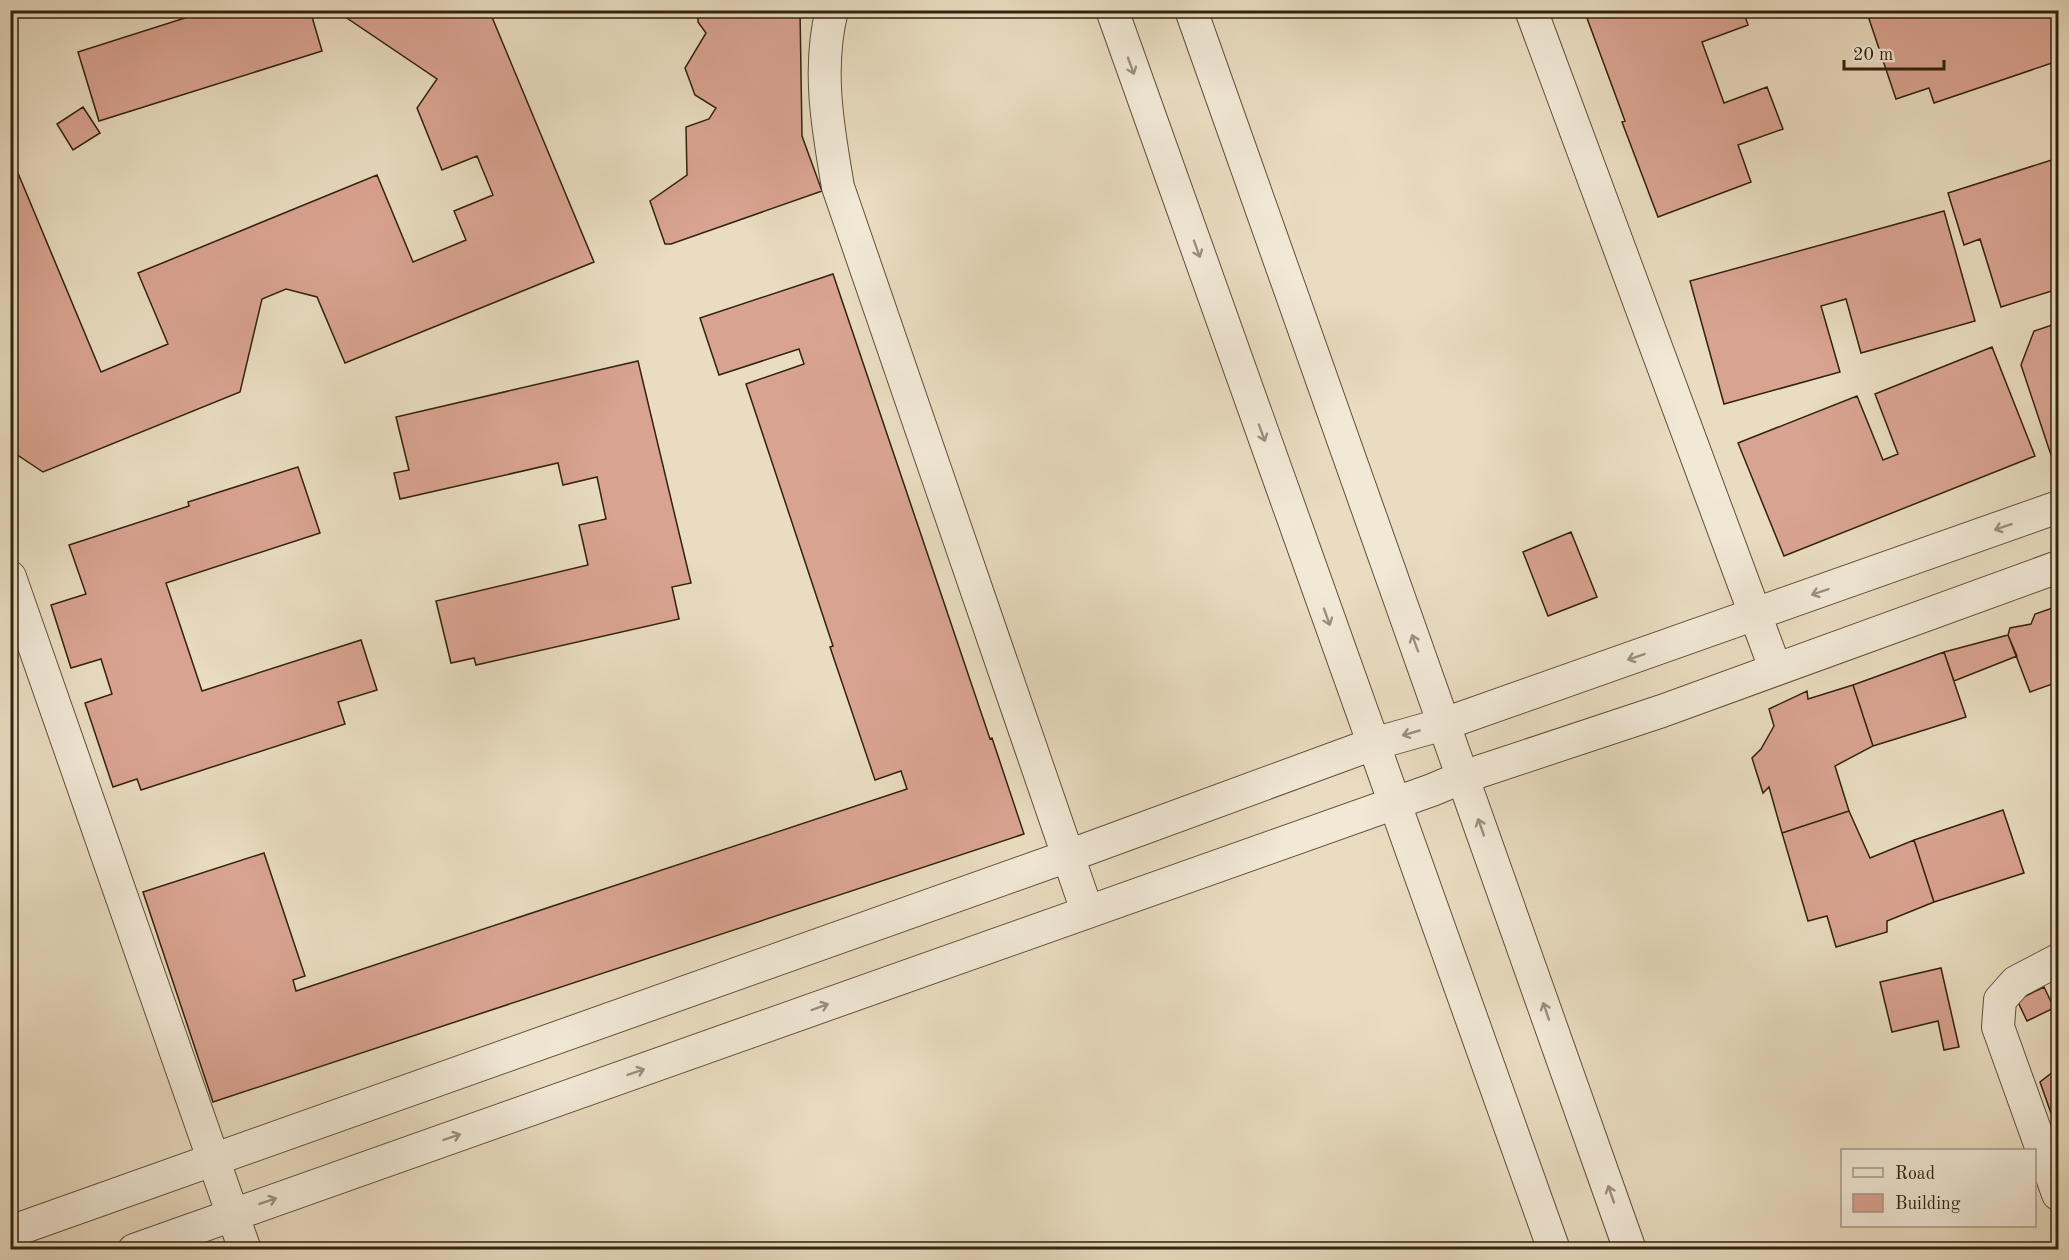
<svg xmlns="http://www.w3.org/2000/svg" width="2069" height="1260" font-family="'Old Standard TT',serif">
<style>
.building{fill:#d9a391;stroke:#33220d;stroke-width:1.5}
.lines{fill:none;stroke-linecap:round;stroke-linejoin:round}
.street-casing{stroke:#60503a;stroke-width:34}
.street{stroke:#f1e8d6;stroke-width:32}
.oneway{stroke:#9c8f7c}
</style>
<rect width="100%" height="100%" fill="#e9dcc0"/>
<filter id="stains"><feTurbulence type="fractalNoise" baseFrequency=".00333" numOctaves="4"/><feColorMatrix values="0 0 0 0 .2 0 0 0 0 .09 0 0 0 0 .02 0 0 0 .5 -.17"/></filter>
<radialGradient id="worn" r=".72"><stop offset=".6" stop-color="#630" stop-opacity="0"/><stop offset="1" stop-color="#630" stop-opacity=".3"/></radialGradient>
<path class="building" d="M210,10H310L322,51L99,121L78,52Z
M335,10H489L594,262L345,363L317,297L286,289L262,299L240,392L43,472L10,450V154L101,372L168,344L138,273L377,175L413,262L466,240L454,211L493,195L477,156L442,170L417,108L437,79Z
M698,10H800L802,136L822,191L671,244H665L650,201L687,175L686,127L709,119L716,108L695,95L685,68L706,33L698,22Z
M1584,10H1743L1748,25L1702,42L1724,103L1767,87L1783,129L1738,145L1751,182L1658,217L1622,122L1625,121Z
M1866,10H2058V61L1934,103L1929,88L1896,99Z
M83,107L100,133L73,150L57,124Z
M2058,158V289L2001,307L1980,239L1964,245L1948,193Z
M1944,211L1975,321L1861,353L1846,299L1821,306L1840,372L1724,404L1690,281Z
M833,274L990,739L992,738L1024,834L213,1102L143,892L264,853L305,976L293,980L296,991L907,789L901,771L875,780L830,647L833,646L746,384L804,364L799,349L719,375L700,318Z
M2058,323V452L2051,455L2021,365L2034,331Z
M1992,347L2035,456L1784,556L1738,443L1857,396L1883,460L1898,454L1875,394Z
M638,361L691,583L672,587L679,619L476,665L474,658L451,663L436,601L588,565L579,525L606,519L597,477L563,485L558,463L400,499L394,473L409,470L396,417Z
M298,467L320,533L166,583L202,691L361,640L377,690L338,702L345,724L141,790L137,779L113,787L85,703L112,694L101,659L71,668L51,605L86,594L69,545L189,506L188,502Z
M1571,532L1597,597L1548,616L1523,552Z
M2058,606V682L2030,692L2008,635L2010,628L2031,624L2035,614Z
M2008,635L2017,656L1954,681L1944,652Z
M1944,652L1966,717L1873,746L1853,685Z
M1853,685L1873,746L1835,766L1849,811L1782,833L1769,787L1763,793L1752,758L1761,749L1774,726L1769,709L1807,691L1808,699Z
M2003,810L2024,873L1934,902L1914,840Z
M1849,811L1870,858L1914,840L1934,902L1887,921V932L1836,947L1827,916L1808,921L1782,833Z
M1941,968L1959,1047L1944,1050L1938,1021L1892,1032L1880,982Z
M2044,987L2054,1008L2027,1021L2017,1000Z
M2058,1068V1133L2040,1082Z"/>
<g class="lines">
<g class="street-casing">
<path id="street" d="M832,10C817,69 828,129 838,187L1087,911
M1112,10L1554,1250
M1191,10L1630,1250
M1531,10L1775,668
M10,577L245,1250
M2058,960L2016,982L2000,1000L1998,1027L2058,1194
M10,1232L1068,856L1373,744L1444,724L2058,507
M134,1250L1432,790L1463,777L1662,711L2058,567"/>
</g>
<use href="#street" class="street"/>
</g>
<defs><path id="oneway-shaft" d="M-6 0H5M1.5-3L5.5 0L1.5 3" fill="none" stroke-width="1.6" stroke-linecap="round" stroke-linejoin="round" transform="scale(1.5)"/></defs>
<g class="oneway">
<use href="#oneway-shaft" transform="translate(1131 66) rotate(70)"/>
<use href="#oneway-shaft" transform="translate(1197 249) rotate(70)"/>
<use href="#oneway-shaft" transform="translate(1262 433) rotate(70)"/>
<use href="#oneway-shaft" transform="translate(2003 527) rotate(161)"/>
<use href="#oneway-shaft" transform="translate(1820 592) rotate(161)"/>
<use href="#oneway-shaft" transform="translate(1327 617) rotate(70)"/>
<use href="#oneway-shaft" transform="translate(1415 643) rotate(-110)"/>
<use href="#oneway-shaft" transform="translate(1636 657) rotate(161)"/>
<use href="#oneway-shaft" transform="translate(1411 733) rotate(164)"/>
<use href="#oneway-shaft" transform="translate(1481 827) rotate(-109)"/>
<use href="#oneway-shaft" transform="translate(820 1007) rotate(-20)"/>
<use href="#oneway-shaft" transform="translate(1546 1011) rotate(-109)"/>
<use href="#oneway-shaft" transform="translate(636 1072) rotate(-19)"/>
<use href="#oneway-shaft" transform="translate(452 1137) rotate(-19)"/>
<use href="#oneway-shaft" transform="translate(1611 1194) rotate(-109)"/>
<use href="#oneway-shaft" transform="translate(268 1201) rotate(-19)"/>
</g>
<rect width="2069" height="1260" fill="none" stroke="#e9dcc0" stroke-width="36"/>
<rect x="12" y="12" width="2045" height="1236" fill="none" stroke="#33220d" stroke-width="3"/>
<rect x="18" y="18" width="2033" height="1224" fill="none" stroke="#33220d" stroke-width="1.5"/>
<rect x="1841" y="1149" width="195" height="78" fill="#f1e8d6" stroke="#a59986" stroke-width="1.5"/>
<rect x="1853" y="1168" width="30" height="9" fill="#f1e8d6" stroke="#a59986" stroke-width="1.5"/>
<text x="1895" y="1179" font-size="18" fill="#33220d">Road</text>
<rect x="1853" y="1194" width="30" height="18" fill="#d9a391" stroke="#a59986" stroke-width="1.5"/>
<text x="1895" y="1209" font-size="18" fill="#33220d">Building</text>
<path d="M1844 60v9h100v-9" fill="none" stroke="#33220d" stroke-width="3"/>
<text x="1853" y="60" font-size="18" fill="#33220d" stroke="#f1e8d6" stroke-width="4.5" paint-order="stroke">20 m</text>
<rect width="100%" height="100%" filter="url(#stains)"/>
<rect width="100%" height="100%" fill="url(#worn)"/>
</svg>
